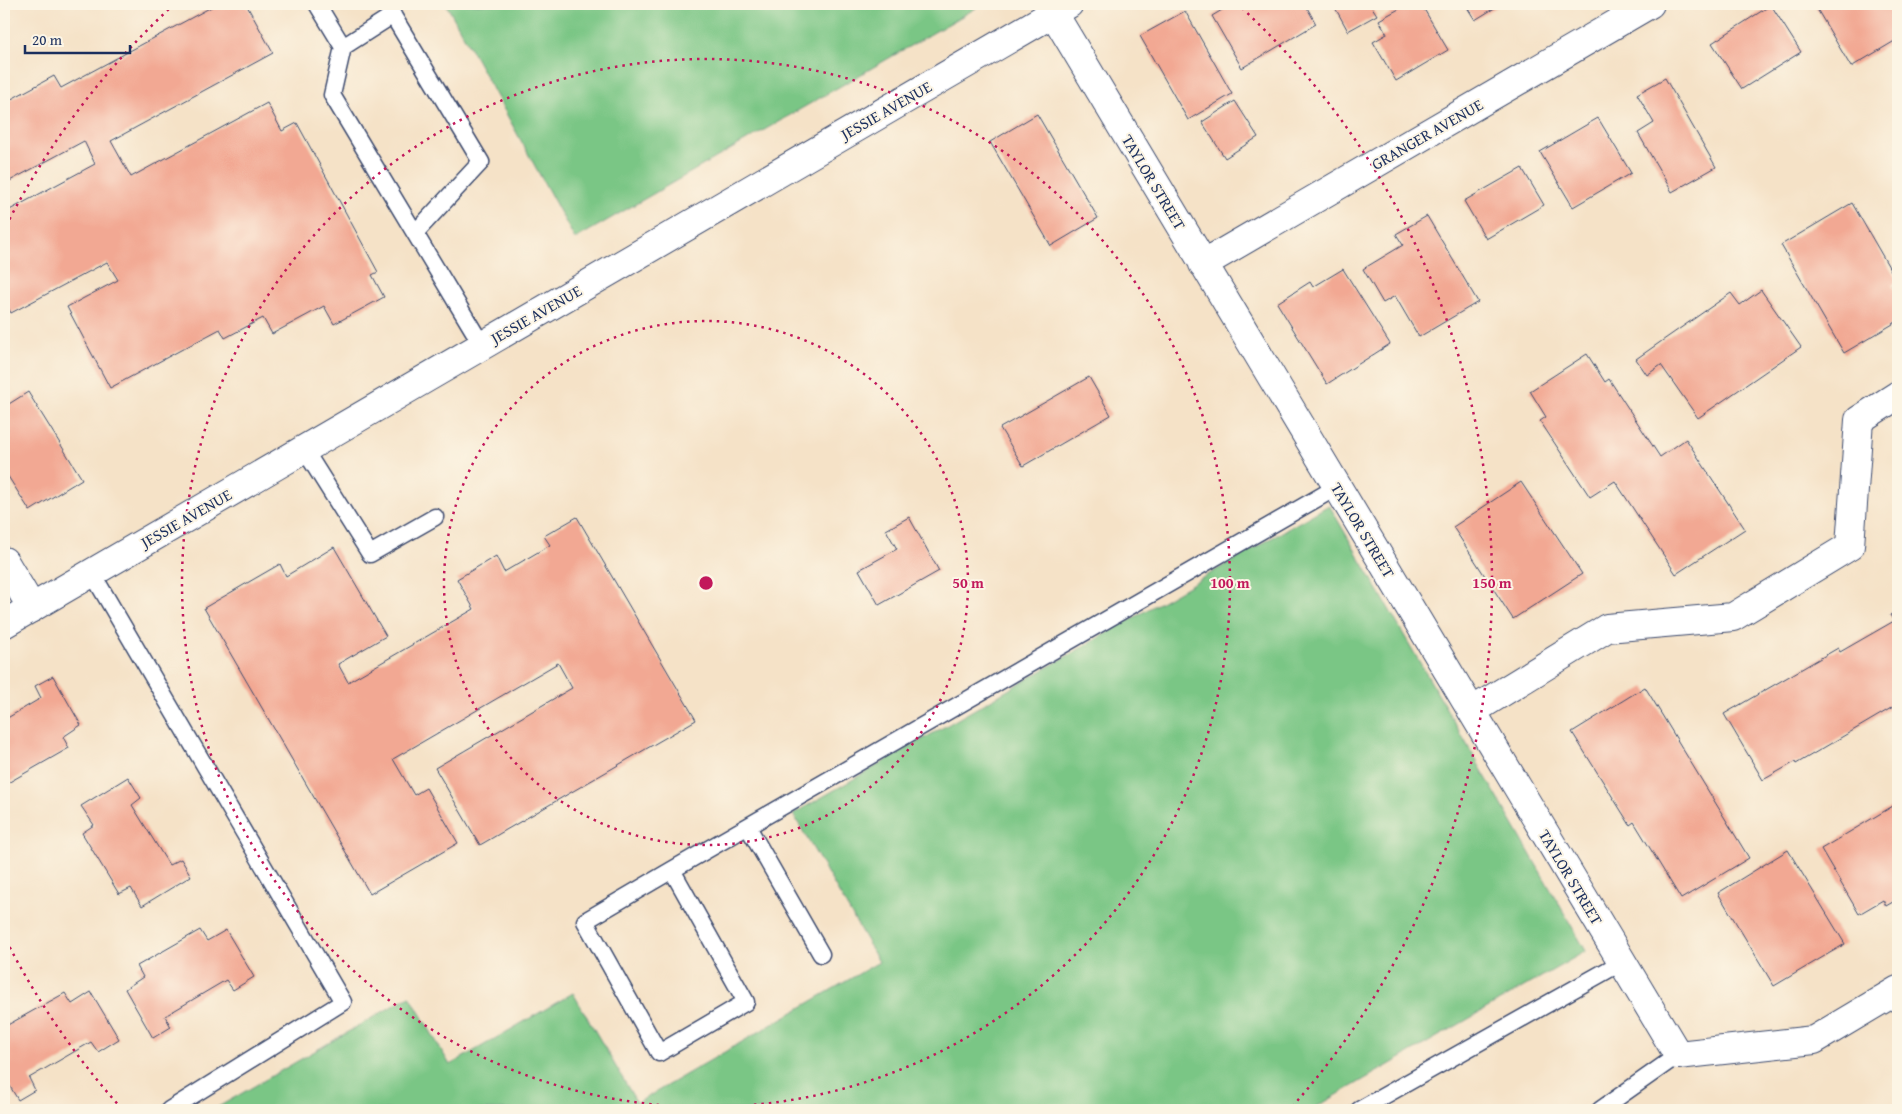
<svg xmlns="http://www.w3.org/2000/svg" width="1902" height="1114" font-family="'Gentium Book Plus',serif">
<style>
.green{fill:#7ac685;stroke:#4a7a72}
.building{fill:#f2a893}
.lines{fill:none;stroke-linecap:round;stroke-linejoin:round}
.service-casing{stroke:#3c4a6e;stroke-width:19}
.minor-casing{stroke:#3c4a6e;stroke-width:30}
.tertiary-casing{stroke:#3c4a6e;stroke-width:30}
.service{stroke:#fff;stroke-width:16}
.minor{stroke:#fff;stroke-width:28}
.tertiary{stroke:#fff;stroke-width:28}
.ring{fill:none;stroke:#c2185b;stroke-width:2.5;stroke-dasharray:2.5 5}
.labels{text-anchor:middle;dominant-baseline:central;stroke-width:4;stroke-linejoin:round;paint-order:stroke}
.street-label{font-size:16px;fill:#1b2f5e;stroke:#fcf5e5}
.centre{fill:#c2185b;stroke:#fcf5e5;stroke-width:2.5}
.ring-label{font-size:15px;text-anchor:middle;font-weight:bold;fill:#c2185b;stroke:#fcf5e5;stroke-width:4;stroke-linejoin:round;paint-order:stroke}
</style>
<rect width="100%" height="100%" fill="#fcf5e5"/>
<filter id="ink" filterUnits="userSpaceOnUse"><feTurbulence type="fractalNoise" baseFrequency=".02" numOctaves="2"/><feDisplacementMap in="SourceGraphic" scale="10" xChannelSelector="R" yChannelSelector="G"/><feConvolveMatrix kernelMatrix="1 2 1 2 8 2 1 2 1" color-interpolation-filters="sRGB"/></filter>
<filter id="wash" filterUnits="userSpaceOnUse"><feTurbulence type="fractalNoise" baseFrequency=".0096" numOctaves="4" result="noise"/><feDisplacementMap in="SourceGraphic" scale="20" xChannelSelector="R" yChannelSelector="G"/><feGaussianBlur stdDeviation="1.12" result="paint"/><feColorMatrix in="noise" values="0 0 0 0 0 0 0 0 0 0 0 0 0 0 0 0 0 1.4 0 .05"/><feComposite in="paint" operator="in"/></filter>
<g filter="url(#wash)">
<rect width="100%" height="100%" fill="#f5e2c7"/>
<path class="green" d="M446,4H983L575,239Z
M1329,505L1586,951L1311,1110H213L410,996L450,1065L573,993L637,1103L879,962L793,814Z"/>
<g id="blocks">
<path class="building" d="M217,4H246L273,53L111,141L131,177L267,103L282,131L297,123L378,272L372,275L384,297L334,324L324,306L272,334L263,318L225,338L220,329L110,388L67,307L118,280L107,262L11,313L4,300V213L95,164L84,141L4,184V103L54,76L61,88Z
M1232,4H1305L1316,24L1242,68L1212,16Z
M1333,4H1370L1377,15L1348,31Z
M1408,4H1421L1448,50L1396,81L1373,42L1387,34L1379,20Z
M1465,4H1501L1475,20Z
M1814,4H1898V39L1851,67Z
M1771,5L1801,52L1742,89L1712,43Z
M1185,11L1232,94L1188,120L1140,36Z
M1665,78L1716,167L1672,192L1638,133L1654,123L1637,94Z
M1235,101L1258,137L1225,158L1202,122Z
M1037,114L1098,218L1051,246L990,142Z
M1598,118L1631,173L1573,207L1540,152Z
M1522,168L1544,205L1486,239L1464,201Z
M1852,203L1897,281L1892,285L1898,296V321L1844,353L1781,245Z
M1427,216L1478,302L1419,337L1395,296L1383,303L1363,269L1403,245L1396,234Z
M1343,269L1390,344L1327,384L1277,303L1310,282L1313,287Z
M1761,290L1801,347L1698,418L1661,365L1647,375L1636,359L1731,293L1740,305Z
M1587,354L1605,382L1609,379L1660,457L1686,439L1745,529L1676,574L1615,481L1590,497L1540,421L1546,417L1530,391Z
M1089,377L1111,415L1023,466L1000,428Z
M28,392L82,479L30,511L4,470V433L8,430L4,424V407Z
M1521,482L1582,574L1513,619L1453,527Z
M577,517L696,720L480,845L435,768L572,688L558,663L393,759L414,795L426,788L458,843L370,894L204,608L280,564L286,576L334,547L386,636L338,664L348,682L474,609L457,579L496,556L504,572L550,545L544,536Z
M909,517L939,571L879,605L859,570L897,549L886,530Z
M1898,610V704L1796,764L1795,762L1763,780L1724,714L1838,648L1840,652L1894,621L1890,615Z
M53,676L81,725L63,737L69,748L6,784L4,780V720L41,698L35,686Z
M1645,687L1749,858L1681,899L1634,822L1630,825L1572,732Z
M128,777L141,798L132,805L169,865L181,859L191,876L142,906L131,888L119,894L82,833L94,825L81,806Z
M1898,803V899L1886,906L1883,900L1859,914L1821,849Z
M1788,850L1845,944L1774,986L1718,893Z
M200,930L207,941L226,930L254,977L233,990L226,980L165,1016L171,1027L153,1038L125,989L143,977L137,966Z
M91,992L119,1039L98,1052L91,1042L29,1078L35,1090L18,1100L4,1076V1042L7,1040L4,1027L65,993L72,1004Z"/>
</g>
</g>
<g filter="url(#ink)">
<use href="#blocks" fill-opacity="0" stroke="#3c4a6e" stroke-width="1"/>
<g class="lines">
<g class="service-casing">
<path id="service" d="M317,4L343,47L332,95L482,345
M386,4L481,162L415,233
M343,47L393,15
M304,449L370,554L435,517
M92,573L343,1002L169,1110
M748,827L821,954
M672,870L746,1002L659,1053L585,921L672,870L1337,487
M1359,1110L1622,962
M1600,1110L1678,1055"/>
</g>
<g class="minor-casing">
<path id="minor" d="M1048,4L1678,1055L1814,1040L1898,990
M1203,264L1650,4
M4,561L32,608
M1472,711L1607,628L1733,617L1850,546L1859,420L1898,395"/>
</g>
<g class="tertiary-casing">
<path id="tertiary" d="M4,624L1069,4"/>
</g>
<use href="#service" class="service"/>
<use href="#minor" class="minor"/>
<use href="#tertiary" class="tertiary"/>
</g>
</g>
<g class="ring">
<circle cx="706" cy="583" r="262"/>
<circle cx="706" cy="583" r="524"/>
<path d="M122 1109A786 786 0 0 1 6 940M6 226A786 786 0 0 1 170 8M1242 8A786 786 0 0 1 1290 1109"/>
</g>
<g class="labels">
<g class="street-label">
<text transform="translate(886 110) rotate(-30)">JESSIE AVENUE</text>
<text transform="translate(1427 134) rotate(-30)">GRANGER AVENUE</text>
<text transform="translate(1154 182) rotate(59)">TAYLOR STREET</text>
<text transform="translate(536 314) rotate(-30)">JESSIE AVENUE</text>
<text transform="translate(186 518) rotate(-30)">JESSIE AVENUE</text>
<text transform="translate(1363 530) rotate(59)">TAYLOR STREET</text>
<text transform="translate(1571 877) rotate(59)">TAYLOR STREET</text>
</g>
</g>
<circle cx="706" cy="583" r="8" class="centre"/>
<g class="ring-label">
<text x="968" y="588">50 m</text>
<text x="1230" y="588">100 m</text>
<text x="1492" y="588">150 m</text>
</g>
<rect width="1902" height="1114" fill="none" stroke="#fcf5e5" stroke-width="20"/>
<path d="M25 45v8h105v-8" fill="none" stroke="#1b2f5e" stroke-width="2.5"/>
<text x="32" y="45" font-size="15" fill="#1b2f5e" stroke="#fcf5e5" stroke-width="4" paint-order="stroke">20 m</text>
</svg>
